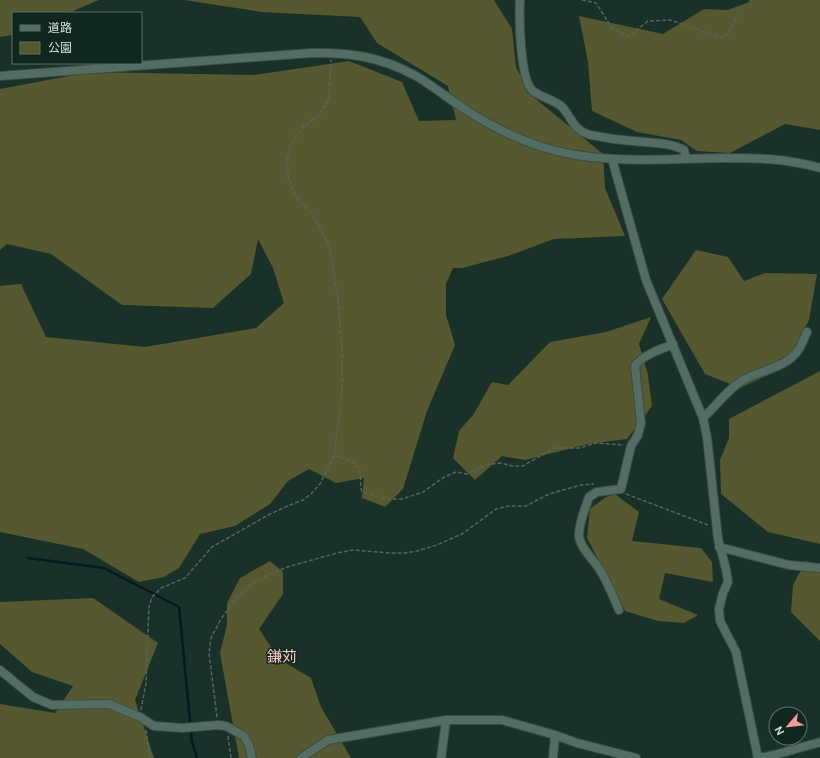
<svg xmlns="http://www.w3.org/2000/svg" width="820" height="758" font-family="Ubuntu,'Noto Sans JP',sans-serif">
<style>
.green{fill:#56582f}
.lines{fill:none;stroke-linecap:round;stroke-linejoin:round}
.stream{stroke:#061920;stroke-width:2.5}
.minor-casing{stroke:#394d45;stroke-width:10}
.path{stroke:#52675f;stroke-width:1.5;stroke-dasharray:4 2;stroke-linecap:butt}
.minor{stroke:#546d63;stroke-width:8}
.labels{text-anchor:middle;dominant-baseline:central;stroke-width:3;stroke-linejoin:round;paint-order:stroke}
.quarter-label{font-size:15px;fill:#ffcac5;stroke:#10271f}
</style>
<rect width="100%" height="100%" fill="#1a3129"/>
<path class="green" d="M0,0H99L68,13H13V35L0,37Z
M184,0H494L512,29L516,67L531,95L603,154L605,188L625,236L554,239L508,256L462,268H453L446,284V315L455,345L427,411L403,489L385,507L362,498L364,478L336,483L309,469L288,481L270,504L235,526L200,534L179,568L164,577L139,582L83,549L0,532V286L21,284L46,337L145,347L256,328L284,303L273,268L258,239L251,274L213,308L122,305L51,254L7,244L0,250V89L90,72L254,75L349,61L402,82L419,121L456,120L448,86L377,43L360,17L262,12Z
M749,0H820V130L785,124L730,153L697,151L681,140L637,132L592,111L588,62L579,16L663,34L704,9L728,10L749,2Z
M696,250L728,257L744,281L765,273L817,274L809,320L784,368L740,388L705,374L662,299Z
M651,317L639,344L648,375L652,406L627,439L588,444L525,460L502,456L475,480L453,458L459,431L473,415L492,382L508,385L550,342L606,332Z
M820,371V544L768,532L721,494L720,460L729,438V419Z
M615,494L639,512L632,541L701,548L712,562L713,582L665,573L659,599L698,615L684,623L658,621L625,611L587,538L590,509L606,497Z
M270,561L283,572V594L259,629L279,659L311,678L321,707L351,758H239L220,653L227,625V603L240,578Z
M806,561L820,564V641L791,612L793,585Z
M93,598L158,643L135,700L154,758H0V704L55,713L73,686L32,672L0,644V602Z"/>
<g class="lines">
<path class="stream" d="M28,558L104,568L179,607L192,742L197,758"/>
<g class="minor-casing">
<path id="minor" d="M520,0C519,18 520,78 532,90C540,98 555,99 563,108C573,120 574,131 591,135C605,138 619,140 633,141C650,143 669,142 684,150L686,158
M0,76L311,53C349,52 382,57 416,76C433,86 449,99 466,110C489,125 515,138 542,147C599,165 662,159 722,158C757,158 785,158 820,168
M612,159L646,280L703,418L707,437L718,539L726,569L728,582L723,593L719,609L720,621L736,652L758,758
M703,418C716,406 728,389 743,380C761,370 787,368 799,349C802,344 804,338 807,332
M719,547L789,565L820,568
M619,610C613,596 608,583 600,570C594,560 580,548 579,536C578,525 586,507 589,497L597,492L621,489L631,446L638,435L641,423L635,366C644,354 660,350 673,344
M0,670L33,697L52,705L109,704L140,717L154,726L182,728L218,725L226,726L244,736L249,745L252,758
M301,758L328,740L446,720H502L555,735L577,743L636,758
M441,758L446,720
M553,758L555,735
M758,758L774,755L820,742"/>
</g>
<path class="path" d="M582,0L596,3L612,28L628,37L648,21L670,20L723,38L727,35L738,16
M334,456C345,458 357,461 360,473C361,479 360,486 362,492L388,499H402L423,492L444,477L456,472L467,474L485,465L500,463L513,466H523L554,448H579L596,443L624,445
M626,494L708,525
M141,710L146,683L149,607L152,597L161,588L185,578L212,547L270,514L290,505L303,500L311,494L320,484L334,456L342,393V349L338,298L329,246L322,230L313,216L295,196L289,180L287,163L290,148L296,135L305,125L317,117L324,108L329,99L331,60
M217,717L209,653L211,638L221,619L238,596L252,584L268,575L287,567L337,553L353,550L389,553H405L417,551L437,545L462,534L496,509L509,506H526L549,494L581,485L594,484
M146,730L150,758
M228,736L231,758"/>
<use href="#minor" class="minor"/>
</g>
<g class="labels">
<g class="quarter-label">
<text x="282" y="656">鎌苅</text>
</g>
</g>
<rect x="12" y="12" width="130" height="52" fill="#10271f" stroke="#5e716a"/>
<rect x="20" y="25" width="20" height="6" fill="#546d63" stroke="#5e716a"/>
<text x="48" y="32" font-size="12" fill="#d2e0da">道路</text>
<rect x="20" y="42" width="20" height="12" fill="#56582f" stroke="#5e716a"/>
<text x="48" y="52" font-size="12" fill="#d2e0da">公園</text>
<g transform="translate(788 726) rotate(242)"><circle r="19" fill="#10271f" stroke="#5e716a"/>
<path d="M0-3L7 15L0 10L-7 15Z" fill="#f59c95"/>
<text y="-6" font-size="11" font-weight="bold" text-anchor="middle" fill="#d2e0da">N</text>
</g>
</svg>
